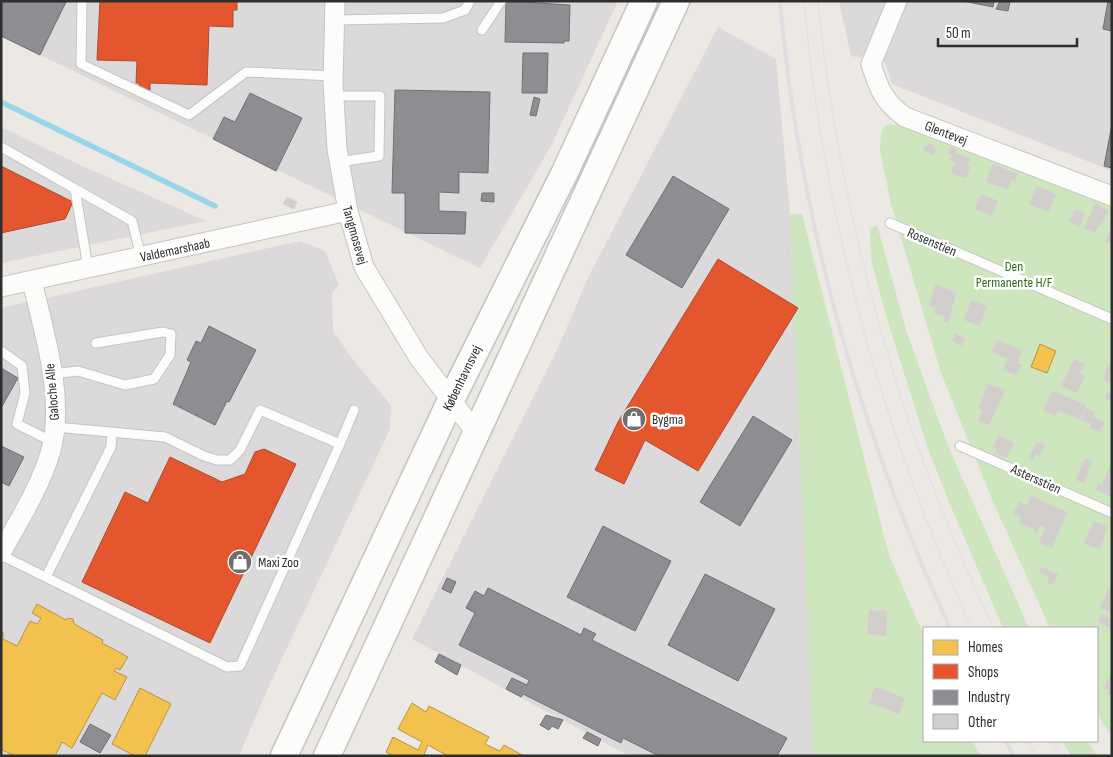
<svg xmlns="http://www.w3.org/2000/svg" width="1113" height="757" font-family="'Sofia Sans Condensed',sans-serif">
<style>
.industrial{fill:#dcd9db}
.green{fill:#cee6be}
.homes{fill:#f2c14e;stroke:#b79544}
.shops{fill:#e4572e;stroke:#ad4b2e}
.industry{fill:#8d8d92;stroke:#707074}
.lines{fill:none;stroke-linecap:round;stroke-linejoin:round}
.stream{stroke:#99d6ec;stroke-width:5.5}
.building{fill:#d1cecb;stroke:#d7d4d0}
.service-casing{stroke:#c5c4c5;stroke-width:11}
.minor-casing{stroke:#c5c4c5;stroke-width:21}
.secondary-casing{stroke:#c5c4c5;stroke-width:29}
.service{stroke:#fcfcfb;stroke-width:9}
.minor{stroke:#fcfcfb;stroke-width:19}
.secondary{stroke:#fcfcfb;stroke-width:26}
.tram{stroke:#dfdfe1;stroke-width:1}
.rail{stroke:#dfdfe1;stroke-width:4}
.labels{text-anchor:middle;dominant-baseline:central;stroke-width:5;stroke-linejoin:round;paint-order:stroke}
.street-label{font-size:14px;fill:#2e2e2e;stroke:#fff}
.park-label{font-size:14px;fill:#2c6e1b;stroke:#fff}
.poi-label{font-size:14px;fill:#2e2e2e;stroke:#fff;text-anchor:start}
</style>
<rect width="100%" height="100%" fill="#ece8e4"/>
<path class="industrial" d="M1,1H618L551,146L480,268L1,36Z
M839,1H1112V171L892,84L885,62L851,56Z
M718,27L776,59L790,214L813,756H629L412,639L558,348L588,278Z
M1,127L78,164L206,221L1,263Z
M300,241L325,251L339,285L332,293L333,331L354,361L391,405L390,429L263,699L239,756H1V308Z"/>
<path class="green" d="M901,124L1112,205V737L1097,713V628H1050L993,502L941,373L891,204L880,150L881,132L886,125Z
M790,214H802L889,555L924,636V741H972L981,756H813Z
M877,225L907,333L948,446L1029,628H1003L949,502L927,446L887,319L871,260L870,229Z
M1062,741H1087L1097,756H1071Z"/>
<path class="homes" d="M1040,344L1056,351L1047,373L1031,367Z
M37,604L66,620L68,618L73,619L74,624L103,640L102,643L128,657L120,670L116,668L114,671L127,677L115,700L102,693L72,748L62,742L55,756H14L1,749V632H3V639L17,646L30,621L37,624L41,618L32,613Z
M140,688L171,704L145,756H135L112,744Z
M412,703L426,712L429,706L489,737L485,744L500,751L504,745L524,756H448L428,745L424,754L428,756H393L386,752L393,737L418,750L422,742L398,729Z"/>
<path class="shops" d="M100,1H237V10H233V27L209,26L207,85L150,83V90L139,87V83H136L137,61L97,60Z
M1,166L73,202L65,219L1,233Z
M718,259L798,308L698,471L645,440L624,484L595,470L618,422Z
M264,449L296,464L210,643L82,582L125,492L148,503L170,457L222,482L245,474L255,452Z"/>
<path class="industry" d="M1,1L66,2L40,55L1,36Z
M506,1L570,5L569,41H564V43L505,42Z
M963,1H994L993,7Z
M1000,1H1010L1008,11L996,9Z
M1108,1H1112V31L1103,29Z
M523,53H548L547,93H522Z
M395,90L490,92L488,173L459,172V193L439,192V211L466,212L465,234L405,233V193H392Z
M250,93L302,118L276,171L213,139L224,117L235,122Z
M534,97L540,99L536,116L530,115Z
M1112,124V168L1104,166Z
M673,176L729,209L682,288L626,255Z
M482,193H494V202L481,201Z
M209,326L256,350L229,402L227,401L215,425L173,404L191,362L187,360L196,341L201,343Z
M1,368L18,378L1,408Z
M753,416L792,440L740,526L700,502Z
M1,446L24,457L9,486L1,482Z
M603,526L671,561L635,631L567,597Z
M705,574L775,609L738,681L668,645Z
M447,578L456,582L451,593L442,589Z
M488,588L581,635L584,628L596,634L592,640L787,738L777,756H659L623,738L621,743L523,694L521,697L506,689L512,678L527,685L529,680L459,645L475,613L466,608L475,591L484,596Z
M439,654L461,665L457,675L435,662Z
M546,715L563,720L558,729L552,726L549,730L540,725Z
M90,724L111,735L100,753L80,742Z
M587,732L601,739L598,746L583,738Z"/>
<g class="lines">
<path class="stream" d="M1,102L215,206"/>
</g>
<path class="building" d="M930,143L936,150L933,156L922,149Z
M951,147L957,150L956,153L970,159L967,166L970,167L966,178L951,173L955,162L950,160L952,155L948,154Z
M993,164L1018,174L1015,181L1011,180L1008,189L986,182Z
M1037,186L1056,194L1048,212L1029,204Z
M981,194L998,201L992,216L975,209Z
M287,197L297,202L294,209L283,204Z
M1095,204L1108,211L1101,226L1099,225L1095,233L1084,228Z
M1075,209L1085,214L1080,226L1069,222Z
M1112,226V244L1105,242Z
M936,284L956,293L948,323L943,321L945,316L934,313L936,308L929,306Z
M971,300L987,306L980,326L964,320Z
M955,334L965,338L962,346L952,341Z
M997,340L1022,350L1017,363L1022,364L1017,375L1003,370L1008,359L992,352Z
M1074,359L1085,364L1080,374L1085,376L1077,393L1061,386Z
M1112,363V384L1103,380L1106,375L1104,374L1109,364Z
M988,384L1005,390L989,425L978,421L982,410L978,408Z
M1052,391L1086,405L1080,419L1058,411L1056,416L1043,410Z
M1112,391V403L1105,398L1108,392L1110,393Z
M1086,408L1094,412V417L1105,422L1100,432L1089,427L1091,424L1081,420Z
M998,435L1015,443L1006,458L995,453L997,448L993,447Z
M1037,442L1045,445L1040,456L1036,454L1033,460L1029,458Z
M1085,458L1092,461L1084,483L1076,480Z
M1110,466L1112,467V498L1096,489L1099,483L1102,485Z
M1031,496L1067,512L1052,548L1039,543L1045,527L1040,525L1037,533L1033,532L1034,529L1019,523L1021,518L1013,514L1019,502L1027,505Z
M1094,521L1107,526L1100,550L1084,543Z
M1041,567L1058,574L1053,585L1047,582L1049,576L1039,572Z
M1109,588L1112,590V613L1100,608Z
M869,610L887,611L886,636L867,634Z
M1101,615L1112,619V629L1098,622Z
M1112,672V696L1107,693L1109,690L1104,688Z
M875,687L905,698L899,714L869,703Z"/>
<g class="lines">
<g class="service-casing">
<path id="service" d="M82,1L81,64L189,115L246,72L333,76
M335,20L443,18L465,10L470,1
M482,30L501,1
M334,96H380L379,156L338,162
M1,147L132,221L141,257
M75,189L88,268
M890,223L1112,319
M1,351L22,366L25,393L17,424L53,442
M52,374L78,371L125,385L154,379L170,355L171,334L163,332L96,343
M340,444L354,410
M960,446L1112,513
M1,555L227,667L240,666L340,444L260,410L240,450L230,460H217L204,456L165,437L55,427
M46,577L111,447L112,432"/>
</g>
<g class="minor-casing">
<path id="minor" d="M335,1L333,83L337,149L348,211L364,267L419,358L477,434
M897,1L871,64C879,89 883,101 905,117L1112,196
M1,287L348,211
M1,553C19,520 41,486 51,450C65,398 44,333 32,281"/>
</g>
<g class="secondary-casing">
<path id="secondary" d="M284,756L451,400L565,172L644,1
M327,756C445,505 558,252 676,1"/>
</g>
<use href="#service" class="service"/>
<use href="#minor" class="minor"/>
<use href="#secondary" class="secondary"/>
<path class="tram" d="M804,1C823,217 882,431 972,628
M818,1C839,214 900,436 994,628
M1028,741L1036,756
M1052,741L1061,756"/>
<path class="rail" d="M780,1C799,218 859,431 950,628
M1006,741L1014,756"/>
</g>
<defs>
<g id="shop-disc" transform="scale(1.25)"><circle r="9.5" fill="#706f6e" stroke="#fff"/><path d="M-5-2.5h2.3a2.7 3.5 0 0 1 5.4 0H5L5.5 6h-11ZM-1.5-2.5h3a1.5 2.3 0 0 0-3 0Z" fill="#fff"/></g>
</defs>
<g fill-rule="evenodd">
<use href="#shop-disc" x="634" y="419"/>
<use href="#shop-disc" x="240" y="562"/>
</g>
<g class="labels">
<g class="street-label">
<text transform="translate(946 133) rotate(21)">Glentevej</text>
<text transform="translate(355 235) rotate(74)">Tangmosevej</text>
<text transform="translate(932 242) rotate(23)">Rosenstien</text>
<text transform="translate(175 250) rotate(-12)">Valdemarshaab</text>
<text transform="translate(462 378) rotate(-64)">Københavnsvej</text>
<text transform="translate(52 392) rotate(-95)">Galoche Alle</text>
<text transform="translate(1036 479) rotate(24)">Astersstien</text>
</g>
<g class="park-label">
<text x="1014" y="266">Den<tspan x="1014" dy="16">Permanente H/F</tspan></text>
</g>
<g class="poi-label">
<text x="652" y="419">Bygma</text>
<text x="258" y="562">Maxi Zoo</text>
</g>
</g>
<rect width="1113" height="757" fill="none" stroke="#2e2e2e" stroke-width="5"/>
<rect x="923" y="627" width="175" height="115" fill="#ffffff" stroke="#ababab"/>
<rect x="933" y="640" width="25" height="15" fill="#f2c14e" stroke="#ababab"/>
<text x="968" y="652" font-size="15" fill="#2e2e2e">Homes</text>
<rect x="933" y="664" width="25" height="15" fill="#e4572e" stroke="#ababab"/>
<text x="968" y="677" font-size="15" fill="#2e2e2e">Shops</text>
<rect x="933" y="690" width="25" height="15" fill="#8d8d92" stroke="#ababab"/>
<text x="968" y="702" font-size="15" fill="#2e2e2e">Industry</text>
<rect x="933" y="714" width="25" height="15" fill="#d1cecb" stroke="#ababab"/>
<text x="968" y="727" font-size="15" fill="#2e2e2e">Other</text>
<path d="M938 38v8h139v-8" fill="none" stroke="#2e2e2e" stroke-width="2.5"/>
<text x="946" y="38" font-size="15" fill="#2e2e2e" stroke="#ffffff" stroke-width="4" paint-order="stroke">50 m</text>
</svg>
